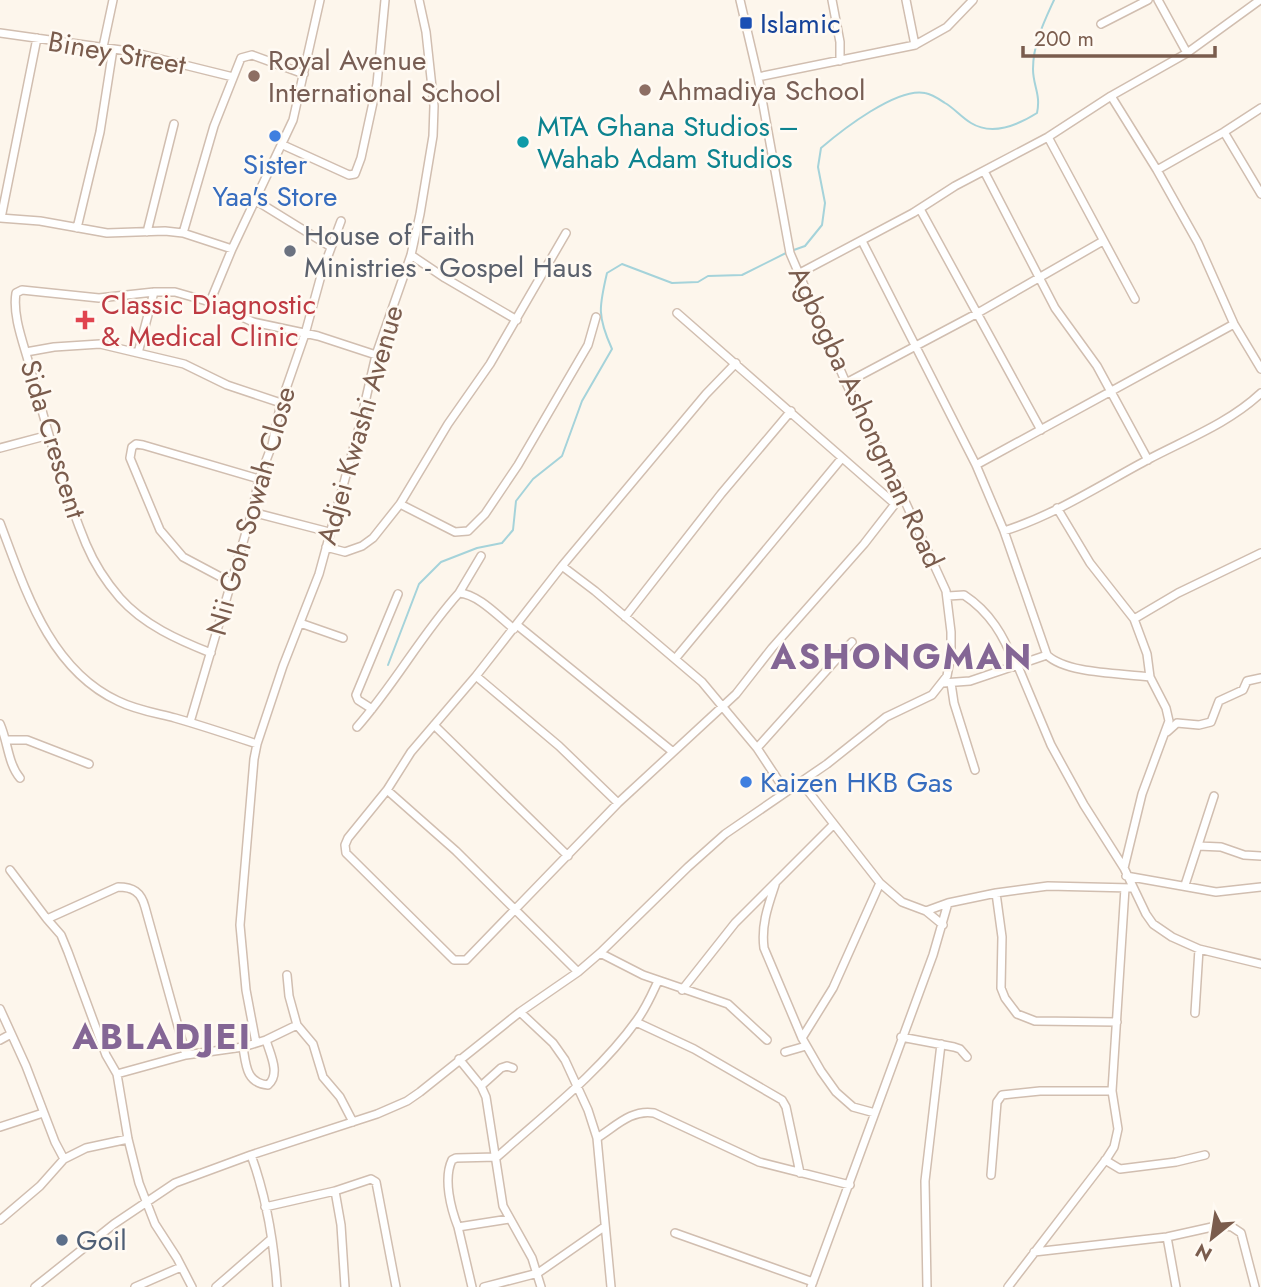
<svg xmlns="http://www.w3.org/2000/svg" width="1261" height="1287" font-family="Jost,sans-serif">
<style>
.lines{fill:none;stroke-linecap:round;stroke-linejoin:round}
.stream{stroke:#a5d3da;stroke-width:2}
.minor-casing{stroke:#d1beb0;stroke-width:10}
.minor{stroke:#fff;stroke-width:7}
.transit-dot{fill:#1a4fb4;stroke:#fffaf3;stroke-width:2.5}
.education-dot{fill:#8d6e63;stroke:#fffaf3;stroke-width:2.5}
.shop-dot{fill:#3f7fe0;stroke:#fffaf3;stroke-width:2.5}
.culture-dot{fill:#0f9aa8;stroke:#fffaf3;stroke-width:2.5}
.worship-dot{fill:#6b7280;stroke:#fffaf3;stroke-width:2.5}
.health-dot{fill:#e0444e;stroke:#fffaf3;stroke-width:2.5}
.service-dot{fill:#5c6f8a;stroke:#fffaf3;stroke-width:2.5}
.labels{text-anchor:middle;dominant-baseline:central;stroke-width:5;stroke-linejoin:round;paint-order:stroke}
.transit-label{font-size:28px;fill:#164399;stroke:#fffaf3;text-anchor:start}
.street-label{font-size:28px;fill:#7a5c4d;stroke:#fffaf3}
.education-label{font-size:28px;fill:#785e54;stroke:#fffaf3;text-anchor:start}
.culture-label{font-size:28px;fill:#0d838f;stroke:#fffaf3;text-anchor:start}
.shop-label{font-size:28px;fill:#366cbe;stroke:#fffaf3}
.worship-label{font-size:28px;fill:#5b616d;stroke:#fffaf3;text-anchor:start}
.health-label{font-size:28px;fill:#be3a42;stroke:#fffaf3;text-anchor:start}
.service-label{font-size:28px;fill:#4e5e75;stroke:#fffaf3;text-anchor:start}
.district-label{font-size:35px;font-weight:bold;letter-spacing:2px;fill:#846695;stroke:#fffaf3}
</style>
<rect width="100%" height="100%" fill="#fdf6ec"/>
<g class="lines">
<path class="stream" d="M791,251L805,246L822,225L825,203L818,167L821,148C842,130 897,87 925,93C932,94 939,99 945,103C954,108 961,117 971,123C992,136 1018,125 1037,113C1041,94 1033,86 1033,69C1033,44 1044,22 1054,0
M388,665L419,584L441,562L477,548L502,543L513,530L516,501L533,479L562,456L582,401L612,349C597,316 599,307 607,273L622,264L672,283L698,282L708,276L742,275L786,253"/>
<g class="minor-casing">
<path id="minor" d="M832,0L840,42V61
M906,0L915,45
M1158,0L1187,53
M1101,24L1148,0
M0,33L128,51L233,77
M103,47L113,0
M758,77L915,45L947,27L973,0
M1111,96L1157,170L1198,243L1234,324L1261,369
M1224,132L1261,194
M1048,137L1135,299
M283,145L349,175L355,174L361,158L377,84L385,0
M1157,170L1224,132L1261,108
M984,171L1055,308L1097,366L1148,460
M255,200L331,247
M920,209L1041,430
M0,218L40,221L107,233L165,231L183,233L232,249
M1,218L37,38
M77,228L100,132L113,49
M147,232L174,124
M183,233L214,126L241,58L252,55L304,74
M862,241L976,465L1004,531L1047,655C1067,674 1122,673 1150,677
M411,255L445,278L517,320
M798,274L913,213L955,186L1048,137L1111,96L1187,53L1260,0
M210,302L232,249L293,120L320,0
M677,313L895,504
M26,352L54,347L100,344L184,364L227,385L281,403
M138,353L154,292
M736,363L706,394L562,566L476,676L411,752L387,790L348,838L345,845L346,853L454,960H466L618,803L736,694L772,648L864,544L895,504L903,497
M846,383L976,314L1103,241
M0,448L49,435
M976,465L1234,324
M400,504L455,532L468,531L485,514L518,465L588,345L596,317
M1057,508L1090,563L1134,619L1147,654L1150,677L1166,708L1169,721L1142,794L1124,868
M252,512L329,532
M0,523C25,589 49,669 118,701C136,710 156,713 175,718C203,726 230,735 257,744
M1004,531C1055,515 1102,484 1149,459C1187,439 1229,423 1261,393
M326,547L345,552L362,546L373,538L400,504L448,424L490,364L566,233
M562,566L595,591L702,682L757,748L786,792
M232,583L183,557L160,530L130,458L132,447L136,444L143,445L259,479
M459,593L481,556
M948,596L964,595C990,612 1004,636 1015,665
M625,617L721,494L791,411
M1134,619L1178,593L1261,553
M300,623L343,638
M517,625L673,752
M211,653C178,640 144,625 120,598C107,583 94,563 86,544C63,488 47,429 31,371C25,347 12,317 16,293L22,290L99,298L154,292H175L210,302L253,322L318,336L376,355
M675,659L842,458
M1017,664L1051,745L1084,805L1124,868L1146,914L1153,924L1172,937L1199,949L1261,964
M476,676L559,746L618,803
M943,683L970,681L1047,655
M951,683L954,703L975,770
M372,709L358,700L356,695L398,594
M190,722L252,512L259,479L272,445L281,403L305,334L322,272L341,221
M0,724C8,742 8,764 20,778
M434,725L568,856
M357,727C395,684 421,635 459,593C478,594 499,617 514,629
M1167,732L1177,723L1199,725L1211,722L1219,701L1243,690L1247,681L1261,678
M7,740H27L89,764
M757,748L852,642
M801,782L880,883L902,902L926,911L943,925
M387,790L456,851L578,972
M1198,846L1221,847L1244,855L1261,856
M10,870L47,919L118,887C133,887 141,892 145,907L186,1055
M1126,876L1216,892L1261,887
M775,885C768,906 761,925 764,948L802,1038L821,1071L836,1092L853,1107L875,1113
M1185,885L1214,796
M996,893L1002,937L1001,988L1005,998L1017,1014L1035,1021L1117,1022
M926,911L948,903
M47,919L61,935L68,952L106,1055L117,1074L128,1139L139,1183L155,1224L177,1258L192,1287
M600,953L643,975L728,1004L767,1040
M287,975L289,996L297,1025L313,1044L323,1077L340,1097L353,1122
M682,990L735,923L833,825
M0,1009L26,1066L55,1142L64,1159
M520,1012L553,1043L565,1060L588,1110L597,1138L611,1287
M1195,1013L1199,949
M636,1022L694,1049L782,1100L786,1107L800,1173
M901,1037L954,1047L960,1049L967,1057
M802,1038L833,988L880,883
M0,1040L11,1034
M256,1043L246,990L240,925L254,759L257,744L283,666L319,574L360,424L376,355L411,255L420,214L433,136L434,106L426,32L419,0
M243,1047C246,1065 246,1083 268,1085C281,1074 270,1054 266,1040
M785,1052L806,1046
M459,1059L481,1086L486,1097L503,1206L532,1258L541,1287
M117,1074L186,1055L243,1047L266,1040L297,1025
M481,1086L501,1068L507,1066L513,1068
M0,1127L43,1113
M597,1138C615,1127 631,1109 654,1113L759,1162L850,1185
M251,1155C266,1196 274,1243 277,1287
M1105,1160L1120,1169L1176,1162L1205,1155
M991,1175L997,1102L1002,1095L1040,1091H1112
M335,1191L371,1179L376,1182L396,1287
M265,1207L335,1191L341,1225L345,1287
M509,1219L458,1227C451,1209 443,1179 452,1160L456,1158L497,1157C545,1114 599,1073 637,1020C646,1008 652,994 658,981
M0,1220L40,1186L64,1159L86,1148L128,1139
M458,1227L472,1287
M675,1233L813,1282
M1167,1237L1176,1287
M1034,1252L1167,1237L1221,1225L1232,1227L1241,1233L1255,1287
M35,1287L114,1224L175,1183L251,1155L377,1114L407,1101L420,1092L520,1012L578,972L600,953L688,867L725,834L827,764L886,717L932,695L947,676L951,654V632L946,591L903,497L846,383L790,253L758,77L740,0
M135,1287L181,1267
M216,1287L270,1240
M484,1287L538,1273L604,1227
M811,1287L933,955L948,903L996,893L1048,886L1132,888
M927,1287L925,1181L941,1044
M1008,1287L1107,1158L1114,1147L1118,1129L1112,1091L1125,888"/>
</g>
<use href="#minor" class="minor"/>
</g>
<rect class="transit-dot" x="739" y="16" width="14" height="14" rx="3.5"/>
<g class="education-dot">
<circle cx="254" cy="76" r="7"/>
<circle cx="645" cy="90" r="7"/>
</g>
<g class="shop-dot">
<circle cx="275" cy="136" r="7"/>
<circle cx="746" cy="782" r="7"/>
</g>
<circle class="culture-dot" cx="523" cy="142" r="7"/>
<circle class="worship-dot" cx="290" cy="251" r="7"/>
<path class="health-dot" d="M81.5 309.5h7v7h7v7h-7v7h-7v-7h-7v-7h7z"/>
<circle class="service-dot" cx="62" cy="1240" r="7"/>
<g class="labels">
<g class="transit-label">
<text x="760" y="23">Islamic</text>
</g>
<g class="street-label">
<text transform="translate(117 53) rotate(10)">Biney Street</text>
<text transform="translate(866 417) rotate(65)">Agbogba Ashongman Road</text>
<text transform="translate(360 425) rotate(-74)">Adjei Kwashi Avenue</text>
<text transform="translate(53 439) rotate(73)">Sida Crescent</text>
<text transform="translate(251 511) rotate(-74)">Nii Goh Sowah Close</text>
</g>
<g class="education-label">
<text x="268" y="60">Royal Avenue<tspan x="268" dy="32">International School</tspan></text>
<text x="659" y="90">Ahmadiya School</text>
</g>
<g class="culture-label">
<text x="537" y="126">MTA Ghana Studios –<tspan x="537" dy="32">Wahab Adam Studios</tspan></text>
</g>
<g class="shop-label">
<text x="275" y="164">Sister<tspan x="275" dy="32">Yaa's Store</tspan></text>
<text x="760" y="782" text-anchor="start">Kaizen HKB Gas</text>
</g>
<g class="worship-label">
<text x="304" y="235">House of Faith<tspan x="304" dy="32">Ministries - Gospel Haus</tspan></text>
</g>
<g class="health-label">
<text x="101" y="304">Classic Diagnostic<tspan x="101" dy="32">&amp; Medical Clinic</tspan></text>
</g>
<g class="service-label">
<text x="76" y="1240">Goil</text>
</g>
<g class="district-label">
<text x="902" y="657">ASHONGMAN</text>
<text x="162" y="1037">ABLADJEI</text>
</g>
</g>
<g transform="translate(1212 1238) rotate(210)" stroke="#fffaf3" stroke-width="5" paint-order="stroke">
<path d="M0-5L12 26L0 18L-12 26Z" fill="#7a5c4d"/>
<text y="-10" font-size="19" font-weight="bold" text-anchor="middle" fill="#7a5c4d">N</text>
</g>
<path d="M1023 46v10h192v-10" fill="none" stroke="#7a5c4d" stroke-width="3.5"/>
<text x="1034" y="46" font-size="21" fill="#7a5c4d" stroke="#fffaf3" stroke-width="5" paint-order="stroke">200 m</text>
</svg>
